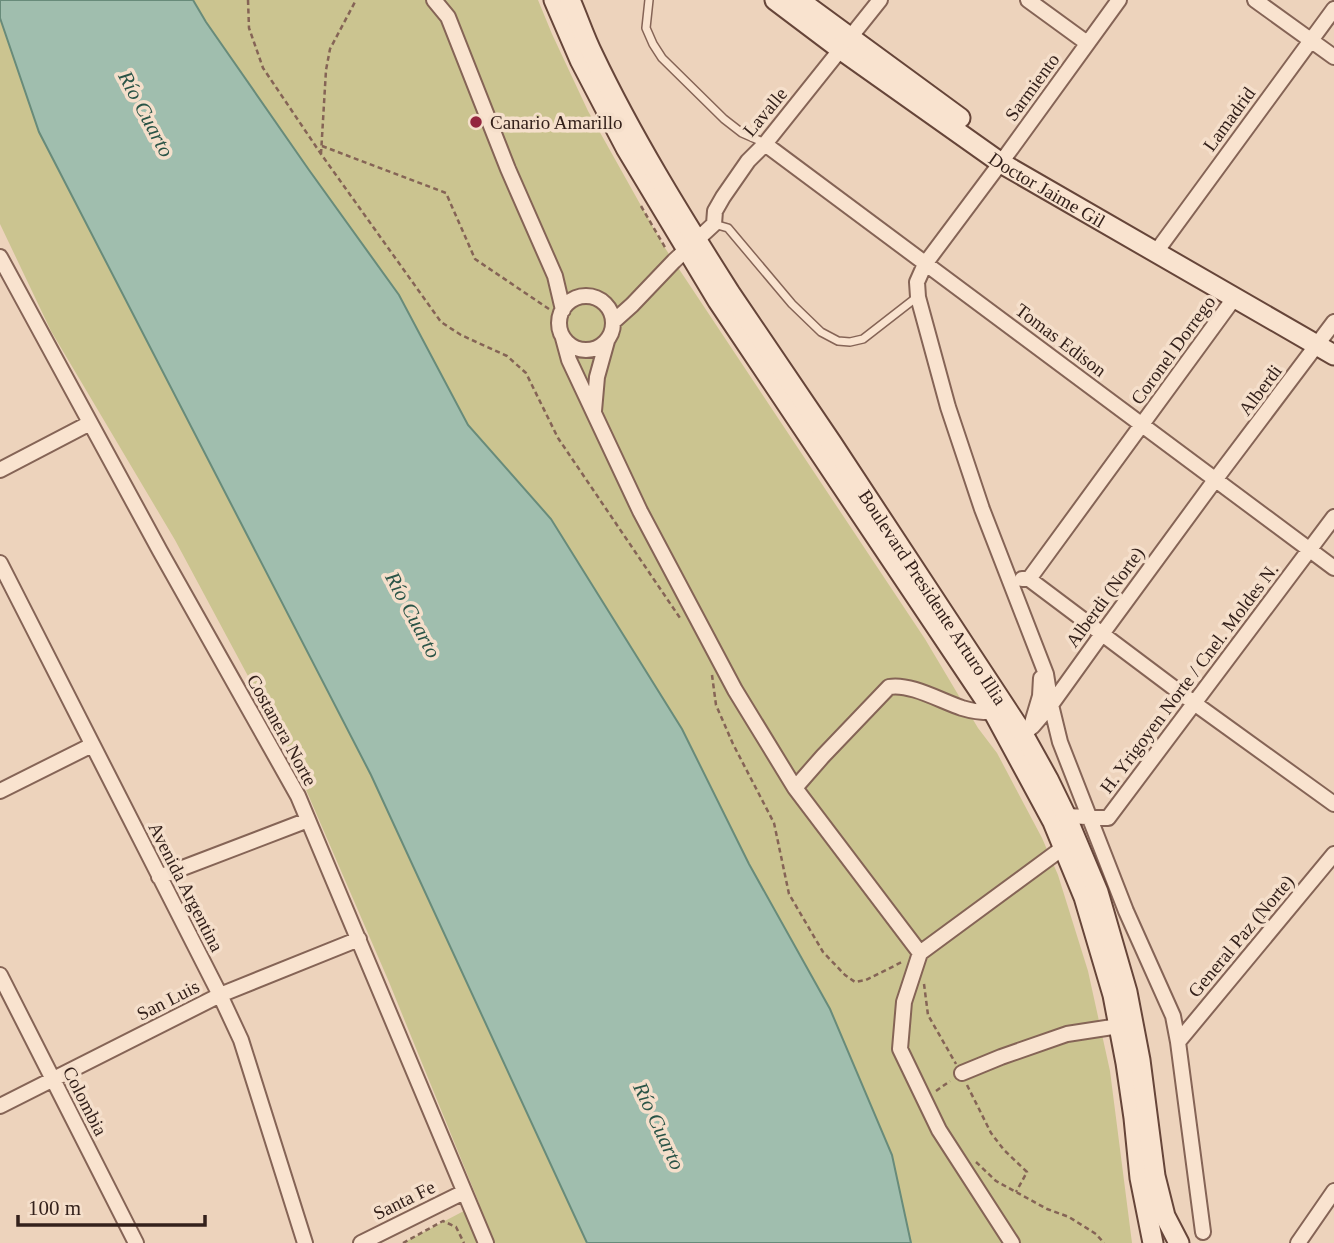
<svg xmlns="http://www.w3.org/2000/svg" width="1334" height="1243" font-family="'Times New Roman',serif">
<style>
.green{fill:#cbc490}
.water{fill:#a0beae;stroke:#688b7a;stroke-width:2}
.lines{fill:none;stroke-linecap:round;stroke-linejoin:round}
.lane-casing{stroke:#856456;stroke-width:10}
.street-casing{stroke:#856456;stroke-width:18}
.secondary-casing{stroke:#664539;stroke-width:23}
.path{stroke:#856456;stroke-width:2.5;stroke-dasharray:5 3.5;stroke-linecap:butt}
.lane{stroke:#f9e3cf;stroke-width:7}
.street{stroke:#f9e3cf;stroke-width:14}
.secondary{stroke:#f9e3cf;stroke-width:19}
.poi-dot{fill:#94263f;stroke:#f5dfcb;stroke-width:2.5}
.labels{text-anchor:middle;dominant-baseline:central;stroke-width:7;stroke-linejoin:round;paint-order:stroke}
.street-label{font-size:19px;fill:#34211b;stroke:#f5dfcb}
.poi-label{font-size:19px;fill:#34211b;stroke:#f5dfcb;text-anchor:start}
.water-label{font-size:21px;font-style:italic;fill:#2a5447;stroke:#f5dfcb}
</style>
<rect width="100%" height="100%" fill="#edd3bc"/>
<path class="green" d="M193,0H538L552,34L588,111L663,245L925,639L978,728L997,753L1042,838L1058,875L1088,971L1110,1071L1132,1243H911L892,1155L830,1009L749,864L682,729L551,519L468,425L399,295L309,170L206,22Z
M0,18L39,132L371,775L587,1243H403L479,1203L389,982L294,762L175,540L51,331L0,224Z"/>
<path class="water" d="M0,0H193L206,22L309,170L399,295L468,425L551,519L682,729L749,864L830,1009L892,1155L911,1243H587L371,775L39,132L0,18Z"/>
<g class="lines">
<g class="lane-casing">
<path id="lane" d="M649,0L646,28L653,44L662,58L724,119L742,133L765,143
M714,224L728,228L792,304L821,332L838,341L850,342L863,339L917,297"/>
</g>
<g class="street-casing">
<path id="street" d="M434,0L448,17L508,169L555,276L563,310
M1028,0L1087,43
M1119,0L1008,153L925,264L917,282L918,297L948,407L982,509L1046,674L1051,705L1060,742L1126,911L1173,1016L1178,1042L1203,1232
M1255,0L1334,57
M765,144L1334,568
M1156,252L1334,9
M0,257L160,551L298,796L486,1243
M559 323a27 27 0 1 1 54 0a27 27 0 1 1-54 0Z
M613,322L632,305L674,261L714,224L715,211L723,197L748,161L765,144L880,0
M563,338L569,360L640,511L735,690L795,788L920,953
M594,411L597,377L607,341
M0,470L90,423
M0,563L220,995L241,1040L305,1243
M1022,579H1029L1235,297
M1029,579L1194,703L1334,804
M1032,723L1040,696L1041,678
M1023,734L1033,726L1051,705L1102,634L1215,480L1334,322
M795,788L823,756L889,687C910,683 941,701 962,708C975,712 987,713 1000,712
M0,791L92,745
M1060,819L1066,816L1108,818L1334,517
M159,877L308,820
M0,975L136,1243
M1178,1042L1334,854
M962,1073L1001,1057L1067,1034L1119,1026
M0,1106L220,995L359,939
M361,1243L464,1192
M1012,1243L939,1130L900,1049L904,1002L920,953L1064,847
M1298,1243L1334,1191"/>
</g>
<g class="secondary-casing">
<g id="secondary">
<path d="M554,0L580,60L626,148L718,301L994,713L1053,822L1084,897L1113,995L1126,1063L1134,1118L1140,1178L1153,1243"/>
<path id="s1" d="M570,0C578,18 584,37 593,55C632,137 681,216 730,293L831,442L1023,734L1048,779L1066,816L1098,892L1127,992L1140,1060L1155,1176L1165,1216L1179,1243"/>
<path id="s2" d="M775,0L840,49L1001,163L1334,355"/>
<path d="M799,0L960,118"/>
</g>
</g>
<path class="path" d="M248,0L249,28L263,68L321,154L441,322L461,335L507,356L526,373L558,438L680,618
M322,146L446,193L475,259L549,309
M321,154L326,70L330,49L356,0
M641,206L666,249
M712,675L716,705L733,744L774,823L789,894L823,952L845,975L855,982L866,980L904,961
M924,984L928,1015L956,1064
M967,1085L991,1133L1004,1150L1027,1172L1016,1192
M936,1091L950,1081
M976,1162L996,1181L1047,1209L1069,1217L1096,1234L1104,1243
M403,1243L443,1221L456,1227L464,1243"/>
<use href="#lane" class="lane"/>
<use href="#street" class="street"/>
<use href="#secondary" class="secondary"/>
</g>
<circle class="poi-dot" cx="476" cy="122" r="7"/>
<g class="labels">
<g class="street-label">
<text transform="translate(1032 87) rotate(-54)">Sarmiento</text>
<text transform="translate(765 112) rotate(-50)">Lavalle</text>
<text transform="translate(1229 119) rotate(-54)">Lamadrid</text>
<text stroke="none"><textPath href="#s2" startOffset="332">Doctor Jaime Gil</textPath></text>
<text transform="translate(1061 340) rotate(37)">Tomas Edison</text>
<text transform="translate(1173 350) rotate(-54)">Coronel Dorrego</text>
<text transform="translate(1260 390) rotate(-53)">Alberdi</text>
<text stroke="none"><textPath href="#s1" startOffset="700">Boulevard Presidente Arturo Illia</textPath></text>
<text transform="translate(1105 597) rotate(-54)">Alberdi (Norte)</text>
<text transform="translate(1189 678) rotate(-53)">H. Yrigoyen Norte / Cnel. Moldes N.</text>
<text transform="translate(282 730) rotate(61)">Costanera Norte</text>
<text transform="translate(186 887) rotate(63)">Avenida Argentina</text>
<text transform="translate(1241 936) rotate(-50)">General Paz (Norte)</text>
<text transform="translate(168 1000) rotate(-27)">San Luis</text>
<text transform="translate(85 1101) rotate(63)">Colombia</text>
<text transform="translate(404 1200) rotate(-26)">Santa Fe</text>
</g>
<g class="poi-label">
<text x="490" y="122">Canario Amarillo</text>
</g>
<g class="water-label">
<text transform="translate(146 114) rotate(62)">Río Cuarto</text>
<text transform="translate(413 615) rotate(62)">Río Cuarto</text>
<text transform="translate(659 1126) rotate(65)">Río Cuarto</text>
</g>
</g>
<path d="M18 1215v10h187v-10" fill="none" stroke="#34211b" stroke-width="3.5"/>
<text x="28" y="1215" font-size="21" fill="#34211b" stroke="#f5dfcb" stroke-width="5" paint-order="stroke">100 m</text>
</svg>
